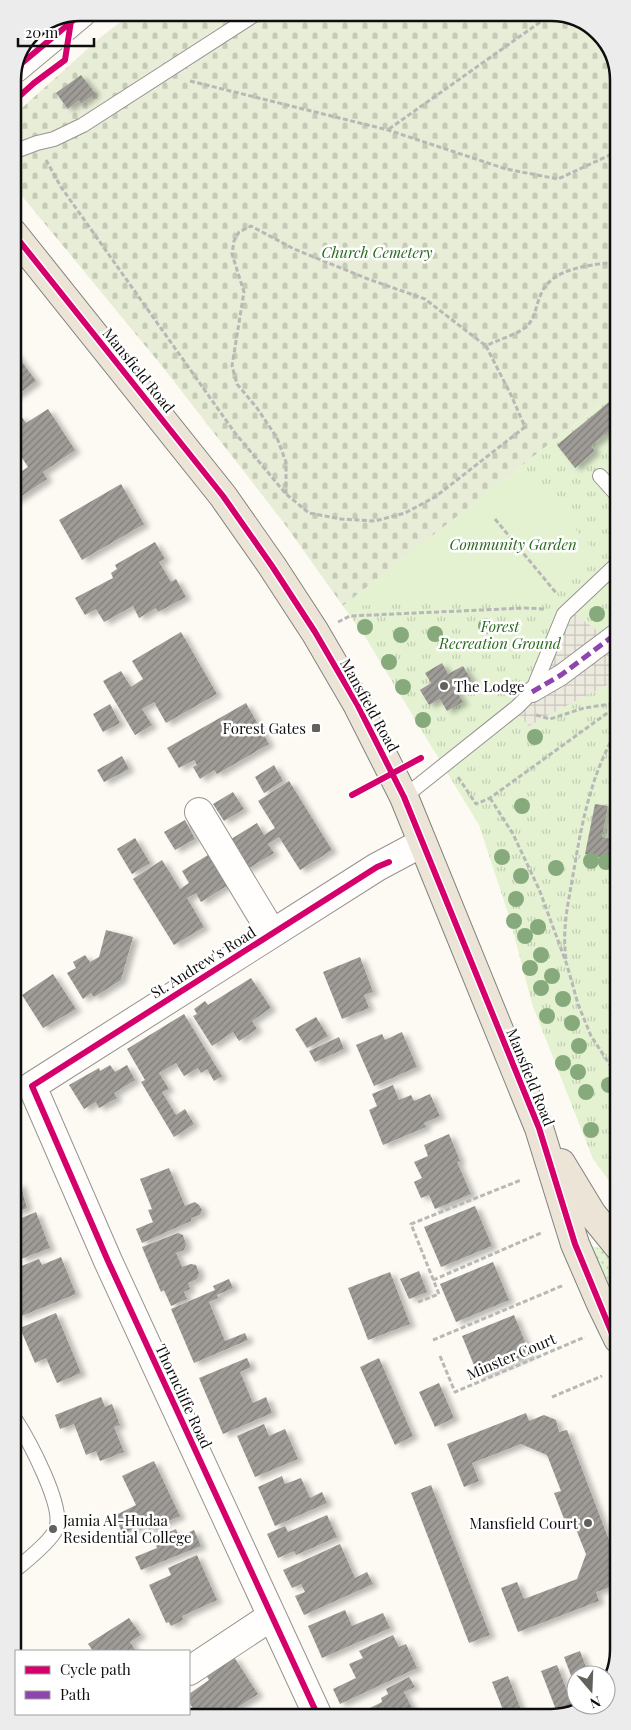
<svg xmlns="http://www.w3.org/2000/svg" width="631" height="1730" font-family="'Playfair Display',serif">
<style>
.grass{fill:url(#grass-dots)}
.cemetery{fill:url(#cemetery-stones)}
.park{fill:url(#park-tufts)}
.garden{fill:#e4f2d2}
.plaza{fill:url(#plaza-grid)}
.building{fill:url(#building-hatch);filter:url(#shadow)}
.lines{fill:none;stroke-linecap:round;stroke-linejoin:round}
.service-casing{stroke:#959491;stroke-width:16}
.pedestrian-casing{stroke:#959491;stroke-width:22}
.minor-casing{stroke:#959491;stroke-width:30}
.tertiary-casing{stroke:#959491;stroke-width:30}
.trunk-casing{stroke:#82827e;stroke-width:30}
.path{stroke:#b8b8b6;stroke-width:3;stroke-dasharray:5 2.5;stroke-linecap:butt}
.service{stroke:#fffefd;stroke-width:14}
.pedestrian{stroke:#fffefd;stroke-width:20}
.minor{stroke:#fffefd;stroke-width:28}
.tertiary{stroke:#fffefd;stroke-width:28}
.trunk{stroke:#ece4d6;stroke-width:28}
.quiet{stroke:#8e44ad;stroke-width:5;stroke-dasharray:10 5;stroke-linecap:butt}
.cycleway-casing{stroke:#fff;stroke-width:9}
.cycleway{stroke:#d6006c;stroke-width:6}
.tree{fill:#87aa7c}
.poi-dot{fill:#61615e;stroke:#fff;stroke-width:2}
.labels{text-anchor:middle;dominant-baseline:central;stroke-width:5;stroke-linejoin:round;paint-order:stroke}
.park-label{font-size:15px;font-style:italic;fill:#28691c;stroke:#fff}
.street-label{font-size:15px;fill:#0e0e0e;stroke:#fff}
.poi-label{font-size:15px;fill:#0e0e0e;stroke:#fff;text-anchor:start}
.rim{fill:none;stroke:#0e0e0e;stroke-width:2.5}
</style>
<defs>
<pattern id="grass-dots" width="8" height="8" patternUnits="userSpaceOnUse" patternTransform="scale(1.25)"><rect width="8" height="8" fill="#e4f2d2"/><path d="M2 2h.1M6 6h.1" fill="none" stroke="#c2ceb3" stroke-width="1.8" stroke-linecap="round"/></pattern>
<pattern id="cemetery-stones" width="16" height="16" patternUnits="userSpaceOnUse" patternTransform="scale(1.25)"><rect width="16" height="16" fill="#e7edd6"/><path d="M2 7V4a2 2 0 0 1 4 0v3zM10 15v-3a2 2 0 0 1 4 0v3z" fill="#c5cab6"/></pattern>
<pattern id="park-tufts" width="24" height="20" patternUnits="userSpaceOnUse" patternTransform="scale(1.25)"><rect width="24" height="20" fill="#e4f2d2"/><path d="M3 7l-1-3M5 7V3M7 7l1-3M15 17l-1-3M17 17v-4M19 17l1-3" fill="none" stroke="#c2ceb3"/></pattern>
<pattern id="plaza-grid" width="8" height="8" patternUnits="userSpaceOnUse" patternTransform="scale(1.25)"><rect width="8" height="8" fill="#ece9de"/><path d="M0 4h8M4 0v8" fill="none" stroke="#c9c7bd"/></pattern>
<pattern id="building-hatch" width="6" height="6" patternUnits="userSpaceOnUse" patternTransform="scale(1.25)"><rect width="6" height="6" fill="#9f9c98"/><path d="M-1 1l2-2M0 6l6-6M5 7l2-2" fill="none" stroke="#807e7a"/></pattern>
<filter id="shadow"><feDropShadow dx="5.5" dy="3" stdDeviation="2.5" flood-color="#0004"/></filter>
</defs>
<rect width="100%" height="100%" fill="#fcfaf2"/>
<path class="grass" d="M588,1246L600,1248L618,1265V1313Z"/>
<path class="cemetery" d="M132,13H556L595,29L616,62L617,391L343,606L284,523L162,366L13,185V169L16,166L14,152L20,125L13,120V116L101,37Z"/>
<path class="park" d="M617,391L618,1193L593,1159L532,1004L510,919L479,825L364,635L343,606Z"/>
<path class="garden" d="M521,467L597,554L549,599L343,606Z"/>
<path class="plaza" d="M569,610L617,645V680L548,715L529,726L518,714Z"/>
<path class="building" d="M81,75L95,93L81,104L79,100L68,109L56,93Z
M13,350L36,381L13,398Z
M609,402L617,411V425L591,446L595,451L575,468L557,445Z
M48,409L75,450L43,472L47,479L13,502V477L28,467L13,444V421L21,416L26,423Z
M121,484L144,524L82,560L59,520Z
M155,542L165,559L159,562L171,582L176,579L186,597L158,612L156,608L139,618L133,606L104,622L96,609L85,615L75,598L113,578L111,573L117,569L115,565Z
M181,632L217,694L166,723L154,702L142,709L152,725L135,735L103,681L121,671L131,687L143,679L132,661Z
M442,663L448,674L463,666L472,681L456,690L463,702L447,711L440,699L429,705L420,690L431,683L425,673Z
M246,703L269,744L217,774L214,770L200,779L193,767L197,765L194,760L179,768L167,748Z
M110,704L120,723L103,732L93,714Z
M122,756L129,769L104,782L97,770Z
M274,765L283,781L264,793L255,777Z
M289,781L332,850L300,870L279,837L268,844L274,853L246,870L228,841L257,823L264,835L275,828L258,801Z
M233,792L244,809L224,821L213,804Z
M595,804L608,806L602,837L617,840L614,860L585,854Z
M185,820L195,839L175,850L164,832Z
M135,838L150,863L132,874L117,849Z
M208,855L228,885L201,902L196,893L187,898L204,927L174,945L133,879L162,860L180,889L189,883L182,871Z
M106,930L133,937L121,980L94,997L91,993L83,999L67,973L76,968L73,962L85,955L90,962L99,957Z
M360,957L373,992L364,995L369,1008L342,1019L323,972Z
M53,974L76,1009L43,1028L22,995Z
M251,978L271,1008L252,1021L257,1029L239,1041L233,1032L212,1046L193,1016L197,1014L194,1009L205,1001L208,1005Z
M184,1014L222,1076L214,1081L207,1069L201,1073L198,1068L184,1076L176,1063L159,1073L169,1089L162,1092L176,1115L185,1109L194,1124L174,1137L141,1082L145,1080L127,1049Z
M316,1017L328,1036L307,1048L295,1029Z
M402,1032L417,1067L374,1086L356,1045L382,1034L385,1040Z
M339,1037L344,1049L315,1062L309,1051Z
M110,1065L115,1072L127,1065L135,1080L114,1093L117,1098L99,1108L96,1102L84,1109L69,1085L99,1068L100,1071Z
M393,1085L399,1100L411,1095L414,1101L430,1094L440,1116L424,1123L426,1127L383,1145L369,1110L377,1106L372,1094Z
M449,1134L460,1161L457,1162L471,1194L435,1209L429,1195L421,1198L414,1182L422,1178L414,1162L428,1156L424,1145Z
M169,1168L185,1206L195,1202L199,1205L202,1210L200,1215L191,1218V1221L142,1243L136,1229L153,1222L148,1210L152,1209L140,1179Z
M20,1183L27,1208L14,1213V1185Z
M475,1206L492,1246L441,1267L424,1227Z
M36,1212L50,1248L21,1259L14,1244V1221Z
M178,1233L183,1235L186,1245L184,1250L176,1253L182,1267L191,1264L196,1265L199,1273L197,1279L188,1283L190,1289L184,1292L187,1299L171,1306L164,1290L161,1292L142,1247Z
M61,1257L76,1294L19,1317L14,1306V1300L20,1297L14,1282V1269L39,1259L42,1265Z
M493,1262L509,1300L456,1322L440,1284Z
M419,1271L427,1292L409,1299L400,1279Z
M390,1272L410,1324L368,1340L348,1288Z
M229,1279L233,1288L217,1295L218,1298L209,1302L225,1341L245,1333L248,1340L194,1363L171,1309L215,1290L213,1286Z
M56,1313L81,1373L57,1383L46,1358L35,1363L20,1328Z
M514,1315L530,1354L478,1375L462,1336Z
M247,1358L251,1367L240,1372L253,1403L266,1397L272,1413L223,1434L199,1378Z
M379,1358L413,1436L395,1445L360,1367Z
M439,1383L454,1418L435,1427L419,1392Z
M101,1397L105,1407L112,1404L120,1425L114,1427L124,1452L100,1461L96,1451L86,1455L74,1424L60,1429L55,1415Z
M526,1413L529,1421L544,1415L556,1420L559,1432L567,1430L617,1561L610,1564L614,1575L608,1588L596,1592L599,1601L518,1632L501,1588L517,1582L524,1599L577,1579L586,1554L573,1522L566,1524L554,1493L561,1491L547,1455L521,1444L472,1463L479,1481L464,1487L447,1444Z
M264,1424L269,1436L285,1429L298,1459L255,1477L237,1436Z
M154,1461L180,1516L149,1530L145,1524L123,1534L114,1516L136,1505L122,1476Z
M282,1476L285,1484L301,1478L310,1498L322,1492L327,1503L275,1526L258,1487Z
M431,1485L490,1635L469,1643L411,1493Z
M327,1515L337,1537L296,1555L294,1551L278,1558L267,1534L285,1526L288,1532Z
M176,1529L179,1537L194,1530L201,1546L141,1570L135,1557L157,1548L154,1539Z
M340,1544L355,1578L367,1572L373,1584L304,1615L295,1596L305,1592L301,1584L292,1588L283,1570Z
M197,1555L217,1600L182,1616L183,1620L171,1626L169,1622L166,1623L149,1585L171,1575L168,1568Z
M345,1610L352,1626L383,1613L390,1628L322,1658L308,1626Z
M129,1618L141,1635L130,1642L136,1651H93L88,1644Z
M618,1634V1653L611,1637Z
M393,1635L399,1647L406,1644L417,1668L340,1704L333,1689L356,1678L349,1664L363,1658L359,1651Z
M580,1651L589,1675H576V1689L564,1657Z
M234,1657L258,1694L229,1713L225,1707L210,1717H198L189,1702V1694L209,1680L206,1675Z
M557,1665L575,1711L569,1715H558L541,1671Z
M508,1676L523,1715H505L492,1682Z
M409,1677L415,1687L404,1692L416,1716H354L382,1702L381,1698L388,1694L386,1689Z"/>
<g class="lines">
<g class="service-casing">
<path id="service" d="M13,152L37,143L54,139L83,125L257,13
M600,476L617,495
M404,797L517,707L532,692L564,614L617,564
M15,1419C28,1439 65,1507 56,1529C51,1541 25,1562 15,1570"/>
</g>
<g class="pedestrian-casing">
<path id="pedestrian" d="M532,692L561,675L617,633"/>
</g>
<g class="minor-casing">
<path id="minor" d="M199,812L272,933
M189,1671L272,1616
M318,1716L108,1261L32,1086L377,867L422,843
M120,1717L125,1714"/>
</g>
<g class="tertiary-casing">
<path id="tertiary" d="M16,68L82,13"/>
</g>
<g class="trunk-casing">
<path id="trunk" d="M13,233L223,496L272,566L315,632L357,704L404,797L539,1128L575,1244L601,1304L618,1339
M561,1163L592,1214L618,1246"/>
</g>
<path class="path" d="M190,81L388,130L506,169L558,179L612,154L616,150
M389,129L553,13
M46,160L61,187L235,433L286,494L309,513L341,519L375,521L405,513L435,497L525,427L511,395L486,346C497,340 519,334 527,326C536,317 536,304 541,294C552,267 592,265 616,262
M286,494V462L277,438L257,408L237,384L232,366L244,292L232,254L234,241L239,232L251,226L294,249L368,279L425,299L486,346
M495,519L557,594
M338,622L350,616L525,608L545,609
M536,715L550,719L584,708L617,703
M458,777L476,804L490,798L617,706
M490,798L513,834L539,889L567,965L578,1004L591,1036L618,1077
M609,838L617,808
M566,959C562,929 568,904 573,875C578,846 583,816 592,788C598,767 608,747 617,728
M433,1280L543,1232
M418,1302L439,1294L411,1224L521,1180
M433,1340L564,1285
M440,1356L455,1392L585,1337
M552,1397L602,1376"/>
<use href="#service" class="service"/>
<use href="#pedestrian" class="pedestrian"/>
<use href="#minor" class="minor"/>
<use href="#tertiary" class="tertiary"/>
<use href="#trunk" class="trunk"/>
<path class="quiet" d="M532,692L561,675L617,633"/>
<g class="cycleway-casing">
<path id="cycleway" d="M16,68L82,13
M13,102L34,83L65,60L71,21
M13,233L223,496L272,566L315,632L357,704L404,797L539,1128L575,1244L618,1348
M352,795L421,758
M318,1716L108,1261L32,1086L377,867L389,862"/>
</g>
<use href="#cycleway" class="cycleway"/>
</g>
<g class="tree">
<circle cx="597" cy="614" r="8"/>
<circle cx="486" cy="626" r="8"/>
<circle cx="365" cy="627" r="8"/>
<circle cx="435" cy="634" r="8"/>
<circle cx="401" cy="635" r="8"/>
<circle cx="389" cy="662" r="8"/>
<circle cx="403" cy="687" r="8"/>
<circle cx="423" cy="720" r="8"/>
<circle cx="535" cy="737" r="8"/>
<circle cx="522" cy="806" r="8"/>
<circle cx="502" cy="857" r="8"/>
<circle cx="591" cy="861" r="8"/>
<circle cx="606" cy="862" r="8"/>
<circle cx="556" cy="868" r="8"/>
<circle cx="521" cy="876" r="8"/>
<circle cx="516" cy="899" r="8"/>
<circle cx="514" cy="921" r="8"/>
<circle cx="538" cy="927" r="8"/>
<circle cx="525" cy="936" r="8"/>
<circle cx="541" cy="955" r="8"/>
<circle cx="530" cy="968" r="8"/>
<circle cx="552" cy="976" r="8"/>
<circle cx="541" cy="988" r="8"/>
<circle cx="563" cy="999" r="8"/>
<circle cx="547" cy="1016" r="8"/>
<circle cx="572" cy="1023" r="8"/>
<circle cx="579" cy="1046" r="8"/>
<circle cx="563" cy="1063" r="8"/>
<circle cx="578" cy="1072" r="8"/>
<circle cx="609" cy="1085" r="8"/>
<circle cx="586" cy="1092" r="8"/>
<circle cx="591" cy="1130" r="8"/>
</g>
<g class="poi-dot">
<circle cx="444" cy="686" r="5"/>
<rect x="311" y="723" width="10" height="10" rx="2.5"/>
<circle cx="588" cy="1523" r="5"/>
<circle cx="53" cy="1529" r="5"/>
</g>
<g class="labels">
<g class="park-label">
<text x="377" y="252">Church Cemetery</text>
<text x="513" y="544">Community Garden</text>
<text x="500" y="626">Forest<tspan x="500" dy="17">Recreation Ground</tspan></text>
</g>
<g class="street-label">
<text transform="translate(139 370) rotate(51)">Mansfield Road</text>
<text transform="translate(370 705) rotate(61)">Mansfield Road</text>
<text transform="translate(203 962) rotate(-32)">St. Andrew's Road</text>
<text transform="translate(531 1077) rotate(68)">Mansfield Road</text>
<text transform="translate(511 1356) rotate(-23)">Minster Court</text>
<text transform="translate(184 1396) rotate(65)">Thorncliffe Road</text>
</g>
<g class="poi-label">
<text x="454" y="686">The Lodge</text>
<text x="306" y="728" text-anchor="end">Forest Gates</text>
<text x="63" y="1520">Jamia Al-Hudaa<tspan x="63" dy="17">Residential College</tspan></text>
<text x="578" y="1523" text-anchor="end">Mansfield Court</text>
</g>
</g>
<path d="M0 0H631V1730H0ZM80 21H551A59 59 0 0 1 610 80V1650A59 59 0 0 1 551 1709H80A59 59 0 0 1 21 1650V80A59 59 0 0 1 80 21Z" fill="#ececec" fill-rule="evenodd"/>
<path class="rim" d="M80 21H551A59 59 0 0 1 610 80V1650A59 59 0 0 1 551 1709H80A59 59 0 0 1 21 1650V80A59 59 0 0 1 80 21Z"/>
<rect x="15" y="1650" width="175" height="65" fill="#ffffff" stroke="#9f9f9f"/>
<rect x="25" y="1666" width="25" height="8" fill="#d6006c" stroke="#9f9f9f"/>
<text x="60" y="1675" font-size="15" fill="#0e0e0e">Cycle path</text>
<rect x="25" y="1691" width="25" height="8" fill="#8e44ad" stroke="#9f9f9f"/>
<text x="60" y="1700" font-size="15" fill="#0e0e0e">Path</text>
<g transform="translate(591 1690) rotate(161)"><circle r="24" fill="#ffffff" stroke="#9f9f9f"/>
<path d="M0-4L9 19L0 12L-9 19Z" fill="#61615e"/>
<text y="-8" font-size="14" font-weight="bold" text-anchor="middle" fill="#0e0e0e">N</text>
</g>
<path d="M18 38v8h76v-8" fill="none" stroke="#0e0e0e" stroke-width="2.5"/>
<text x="25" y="38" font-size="15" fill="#0e0e0e" stroke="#ffffff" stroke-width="4" paint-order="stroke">20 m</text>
</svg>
